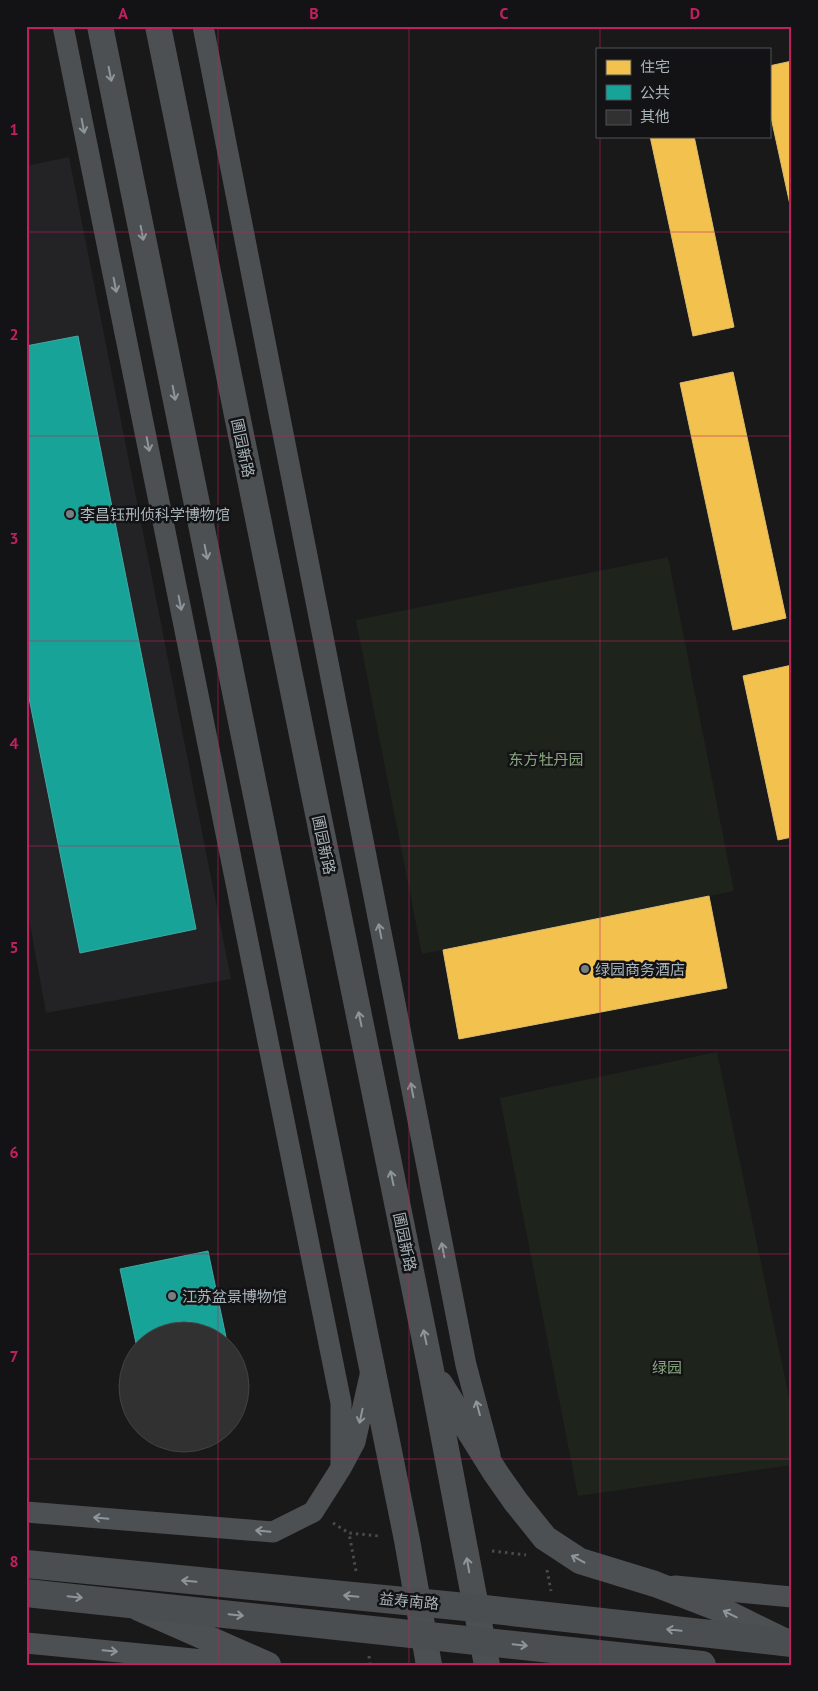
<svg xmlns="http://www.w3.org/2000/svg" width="818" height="1691" font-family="'PT Sans','Noto Sans SC',sans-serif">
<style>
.built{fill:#232325}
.green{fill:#1e241c}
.homes{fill:#f2c14e;stroke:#dcbd6f}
.public{fill:#17a398;stroke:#43a8a2}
.building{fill:#313131;stroke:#414445}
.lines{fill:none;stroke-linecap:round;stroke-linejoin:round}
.path{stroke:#494b4d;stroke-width:3;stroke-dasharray:2.5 4;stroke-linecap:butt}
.minor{stroke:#4d5052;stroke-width:21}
.tertiary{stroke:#4d5052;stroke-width:26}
.secondary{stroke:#4b4e50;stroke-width:28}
.oneway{stroke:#8d969c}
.oneway2{stroke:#8d959b}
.grid{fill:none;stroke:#c12060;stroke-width:1;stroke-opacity:0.55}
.poi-dot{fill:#777e82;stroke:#131315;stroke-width:2}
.labels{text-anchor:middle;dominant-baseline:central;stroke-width:5;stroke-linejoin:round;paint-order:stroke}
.street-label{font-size:15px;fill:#a9b4bb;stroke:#131315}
.poi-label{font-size:15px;fill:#a9b4bb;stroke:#131315;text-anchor:start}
.park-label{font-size:15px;fill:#89a77f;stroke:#131315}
.neatline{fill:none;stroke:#c12060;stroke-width:2}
.grid-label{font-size:16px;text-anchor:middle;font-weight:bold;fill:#c12060}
</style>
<rect width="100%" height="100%" fill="#191919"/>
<path class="built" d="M69,157L231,979L46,1013L26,902V166Z"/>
<path class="green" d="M668,557L734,891L422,954L356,620Z
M717,1052L792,1412V1465L578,1496L500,1098Z"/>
<path class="homes" d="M792,61V214L769,108V66Z
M650,136H694L734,327L693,336Z
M733,372L786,618L733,630L680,383Z
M792,665V837L778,840L743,676Z
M709,896L727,988L459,1039L443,950Z"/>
<path class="public" d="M78,336L196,929L80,953L26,683V346Z
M208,1251L226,1337L209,1327L190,1322L170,1324L152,1331L136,1343L120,1269Z"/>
<path class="building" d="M119 1387a65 65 0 1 1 130 0a65 65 0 1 1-130 0Z"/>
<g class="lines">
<path class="path" d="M333,1523L349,1533
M492,1551L526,1555
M547,1570L551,1591
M356,1571L349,1533L379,1536
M369,1656L370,1665"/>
<path class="minor" d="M63,26L341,1403V1468
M203,26L466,1365L490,1455
M26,1512L273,1532L313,1512L341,1468L355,1442L371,1371
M675,1586L792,1597
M26,1643L256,1665"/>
<path class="tertiary" d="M100,26L407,1540L429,1665
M158,26L431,1370L487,1665
M440,1384L495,1472L516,1502L545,1538L580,1561L655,1584L717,1608L782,1640
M139,1608L268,1665"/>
<path class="secondary" d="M26,1564L476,1608L792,1643
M26,1593L702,1665"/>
</g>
<defs><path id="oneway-shaft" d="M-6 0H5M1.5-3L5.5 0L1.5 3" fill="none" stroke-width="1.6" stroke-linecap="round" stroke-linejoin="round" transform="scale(1.25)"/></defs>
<g class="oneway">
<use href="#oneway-shaft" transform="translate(110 74) rotate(79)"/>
<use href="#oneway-shaft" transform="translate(83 126) rotate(79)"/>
<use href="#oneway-shaft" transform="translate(142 233) rotate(79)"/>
<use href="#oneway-shaft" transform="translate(115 285) rotate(79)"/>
<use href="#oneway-shaft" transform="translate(174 393) rotate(79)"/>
<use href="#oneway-shaft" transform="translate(148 444) rotate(79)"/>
<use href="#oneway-shaft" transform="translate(206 552) rotate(79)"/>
<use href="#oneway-shaft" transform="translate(180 603) rotate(79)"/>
<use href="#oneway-shaft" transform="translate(380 931) rotate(-101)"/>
<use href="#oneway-shaft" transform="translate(360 1019) rotate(-102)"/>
<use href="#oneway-shaft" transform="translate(412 1090) rotate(-101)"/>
<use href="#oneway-shaft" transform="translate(392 1178) rotate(-102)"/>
<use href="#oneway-shaft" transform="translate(443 1250) rotate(-101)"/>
<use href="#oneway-shaft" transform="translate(425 1337) rotate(-102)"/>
<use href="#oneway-shaft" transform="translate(478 1408) rotate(-105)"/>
<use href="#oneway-shaft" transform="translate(361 1416) rotate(102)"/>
<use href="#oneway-shaft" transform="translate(101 1518) rotate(-175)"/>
<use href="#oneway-shaft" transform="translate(263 1531) rotate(-175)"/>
<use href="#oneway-shaft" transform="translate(578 1559) rotate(-151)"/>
<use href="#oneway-shaft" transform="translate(468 1565) rotate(-100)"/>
<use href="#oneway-shaft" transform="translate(730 1614) rotate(-154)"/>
<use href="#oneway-shaft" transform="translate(110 1651) rotate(5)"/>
</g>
<g class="oneway2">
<use href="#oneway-shaft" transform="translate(189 1581) rotate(-175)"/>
<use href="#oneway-shaft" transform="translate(351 1596) rotate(-175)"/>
<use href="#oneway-shaft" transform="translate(75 1597) rotate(6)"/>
<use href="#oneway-shaft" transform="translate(236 1615) rotate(6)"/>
<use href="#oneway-shaft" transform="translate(674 1630) rotate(-174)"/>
<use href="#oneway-shaft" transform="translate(520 1645) rotate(6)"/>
</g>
<path class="grid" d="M218,26V1665M409,26V1665M600,26V49M600,136V1665M26,232H792M26,436H792M26,641H792M26,846H792M26,1050H792M26,1254H792M26,1459H792"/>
<g class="poi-dot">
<circle cx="70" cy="514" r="5"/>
<circle cx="585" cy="969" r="5"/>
<circle cx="172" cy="1296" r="5"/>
</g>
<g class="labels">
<g class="street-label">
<text transform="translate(243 448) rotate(78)">圃园新路</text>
<text transform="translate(324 845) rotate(78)">圃园新路</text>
<text transform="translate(405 1242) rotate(78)">圃园新路</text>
<text transform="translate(409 1601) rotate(5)">益寿南路</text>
</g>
<g class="poi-label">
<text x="80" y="514">李昌钰刑侦科学博物馆</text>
<text x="595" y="969">绿园商务酒店</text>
<text x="182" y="1296">江苏盆景博物馆</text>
</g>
<g class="park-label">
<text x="546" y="759">东方牡丹园</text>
<text x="667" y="1367">绿园</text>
</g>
</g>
<rect width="818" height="1691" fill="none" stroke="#131315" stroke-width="55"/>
<rect x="596" y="48" width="175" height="90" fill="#131315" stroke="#4f5357"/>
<rect x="606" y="60" width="25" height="15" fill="#f2c14e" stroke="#4f5357"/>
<text x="640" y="72" font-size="15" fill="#a9b4bb">住宅</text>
<rect x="606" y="85" width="25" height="15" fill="#17a398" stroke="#4f5357"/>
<text x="640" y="98" font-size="15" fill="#a9b4bb">公共</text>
<rect x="606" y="110" width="25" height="15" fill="#313131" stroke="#4f5357"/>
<text x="640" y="122" font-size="15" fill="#a9b4bb">其他</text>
<rect x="28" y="28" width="762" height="1636" class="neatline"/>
<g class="grid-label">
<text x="123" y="19">A</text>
<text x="314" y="19">B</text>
<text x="504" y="19">C</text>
<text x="695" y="19">D</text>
<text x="14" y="135">1</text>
<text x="14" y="340">2</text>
<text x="14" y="544">3</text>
<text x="14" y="749">4</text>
<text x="14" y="953">5</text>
<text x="14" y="1158">6</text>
<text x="14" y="1362">7</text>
<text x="14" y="1567">8</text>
</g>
</svg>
